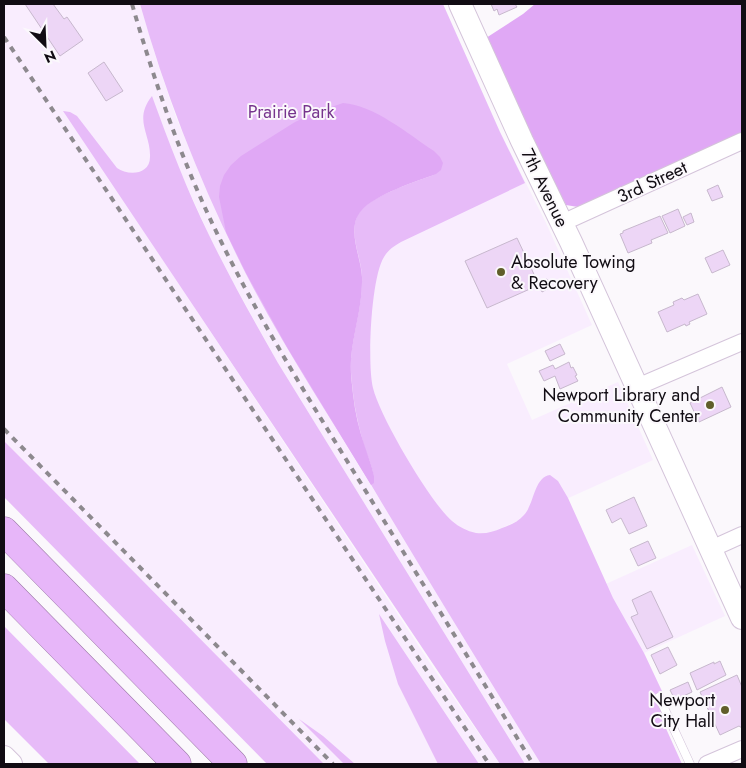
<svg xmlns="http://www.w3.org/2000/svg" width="746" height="768" font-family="Jost,sans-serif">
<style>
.built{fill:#f9edfe}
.green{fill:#e7bbf8;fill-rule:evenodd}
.forest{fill:#e0a8f5}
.building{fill:#edd6f6;stroke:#c7b8cd}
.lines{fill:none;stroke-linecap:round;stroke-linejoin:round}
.lane-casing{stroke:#d4c4da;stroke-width:9}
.street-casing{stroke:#d4c4da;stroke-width:18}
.secondary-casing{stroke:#d4c4da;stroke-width:24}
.highway-casing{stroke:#9c7aa8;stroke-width:29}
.lane{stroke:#fff;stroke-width:8}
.street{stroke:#fff;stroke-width:16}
.secondary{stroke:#fff;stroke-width:22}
.highway{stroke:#e7b6f9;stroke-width:28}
.rail{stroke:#8d898e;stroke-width:4;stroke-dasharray:6 6;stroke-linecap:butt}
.poi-dot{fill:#605e2a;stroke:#fbf8fc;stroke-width:2}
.labels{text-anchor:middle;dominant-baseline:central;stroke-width:4;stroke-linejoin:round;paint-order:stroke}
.park-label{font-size:18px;fill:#77358e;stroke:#fbf8fc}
.street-label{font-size:18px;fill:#110c13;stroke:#fbf8fc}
.poi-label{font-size:18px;fill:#110c13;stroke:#fbf8fc;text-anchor:end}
</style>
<rect width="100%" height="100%" fill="#fbf8fc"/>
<path class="built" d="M4,4H140L157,61L176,117L201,177L226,232L266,311L380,500L358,438L352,201L500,132L546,223L592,325L507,364L532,420L618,382L653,460L464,545L423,570L469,646L692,545L725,616L644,653L668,704L540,763L541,764H525L278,363L233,282L209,235L180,171L122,198L436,672L500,764H479L475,759L468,764H324L4,441Z"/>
<path class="green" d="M140,4H443L500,132L525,183L401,242C394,246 388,250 384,257C371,277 367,364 373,388C380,417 430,502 452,521C459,527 467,531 476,533C486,534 493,532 502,528C510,525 518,522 524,515C534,505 534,477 550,475L558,481L568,498L613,598L644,653L668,704L669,708L659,713L682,764H541C484,671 426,577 370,483C328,414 283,346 246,274C202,187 166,97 140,4ZM436,174C417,181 374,195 361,210C346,229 361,255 362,276C363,305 353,331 351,359C350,370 352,382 353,393C355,412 360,431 365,449C369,460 374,470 374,482L350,400L352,201Z
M152,96C169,143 187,190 209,235C230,278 254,321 278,363L525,764H500L63,111L70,112L77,116L117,168C128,176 150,175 150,157C151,134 133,120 152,96Z
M4,441L47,484L324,764H267L4,497Z
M379,614L479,764H438L398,684L385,641Z
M4,626L140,764H49L4,719Z
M299,719L323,736L355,764H344Z"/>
<path class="forest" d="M535,4H742V136L578,207L566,205L542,162L486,38L523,14Z
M343,103C374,105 408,134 434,151L440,157L443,163L441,170L436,174C417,181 374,195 361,211C346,229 361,256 362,277C363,306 353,332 351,360C350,371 352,383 353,394C355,412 359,430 365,447C368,456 372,466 374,476V483L371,485L287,347L246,273L226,232L219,197L220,186L224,175L231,165L241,156L295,122L314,113Z"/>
<path class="building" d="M25,4H53L64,19L67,17L83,40L60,56Z
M491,4H515L517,7L499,15L497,9L494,11Z
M104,62L123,91L106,101L88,73Z
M718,185L723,197L712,201L707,190Z
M678,209L685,226L670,233L662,216Z
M691,213L694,222L687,225L683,217Z
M660,216L668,233L651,240L652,243L628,253L620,234L623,233V231Z
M517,238L539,285L487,308L465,261Z
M723,250L730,265L712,273L705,258Z
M547,279L551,287L542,292L538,283Z
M698,294L707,314L689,322L690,324L686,326L685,324L667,332L658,312L674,305L673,302L682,298L684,300Z
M560,344L565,354L550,361L545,351Z
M569,362L571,368L573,367L577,375L575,376L578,381L560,389L555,376L544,381L539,371L553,365L555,369Z
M722,387L731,407L699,422L690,403Z
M634,497L647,526L629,534L621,518L612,523L606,510Z
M648,541L656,558L638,566L630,549Z
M651,591L673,637L647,649L631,617L638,614L632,600Z
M668,647L677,665L660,674L651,655Z
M720,661L726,675L697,690L690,673L714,662V664Z
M737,675L742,687V728L739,726L720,735L700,692Z
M688,682L692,692L675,700L670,690Z"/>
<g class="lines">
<g class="lane-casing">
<path id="lane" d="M659,697L690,764"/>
</g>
<g class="street-casing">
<path id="street" d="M562,223L742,141
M637,387L742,342
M711,549L742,535
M707,764L742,749"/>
</g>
<g class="secondary-casing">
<path id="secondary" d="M460,4L522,141L571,242L742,618
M4,757L11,764"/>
</g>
<g class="highway-casing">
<path id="highway" d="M4,531L233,764
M4,588L177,764"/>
</g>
<use href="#lane" class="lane"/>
<use href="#street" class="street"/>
<use href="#secondary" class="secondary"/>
<use href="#highway" class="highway"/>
<path class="rail" d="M132,4C154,80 180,156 214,227C259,321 315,409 370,498C425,587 479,675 533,764
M4,37L489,764
M4,429L333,764"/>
</g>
<g class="poi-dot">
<circle cx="501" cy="272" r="5"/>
<circle cx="710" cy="405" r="5"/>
<circle cx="725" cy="710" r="5"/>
</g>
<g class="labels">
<g class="park-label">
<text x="291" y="112">Prairie Park</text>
</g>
<g class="street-label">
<text transform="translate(652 182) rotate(-25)">3rd Street</text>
<text transform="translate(545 188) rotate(64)">7th Avenue</text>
</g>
<g class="poi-label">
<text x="511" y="262" text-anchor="start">Absolute Towing<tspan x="511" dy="21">&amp; Recovery</tspan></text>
<text x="700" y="395">Newport Library and<tspan x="700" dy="21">Community Center</tspan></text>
<text x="715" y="700">Newport<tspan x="715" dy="21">City Hall</tspan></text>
</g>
</g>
<rect width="746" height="768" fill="none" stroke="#110c13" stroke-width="10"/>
<g transform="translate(45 45) rotate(156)" stroke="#fbf8fc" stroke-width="4" paint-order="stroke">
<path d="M0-4L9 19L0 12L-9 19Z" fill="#110c13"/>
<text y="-8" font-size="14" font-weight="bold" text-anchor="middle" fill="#110c13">N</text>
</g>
</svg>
